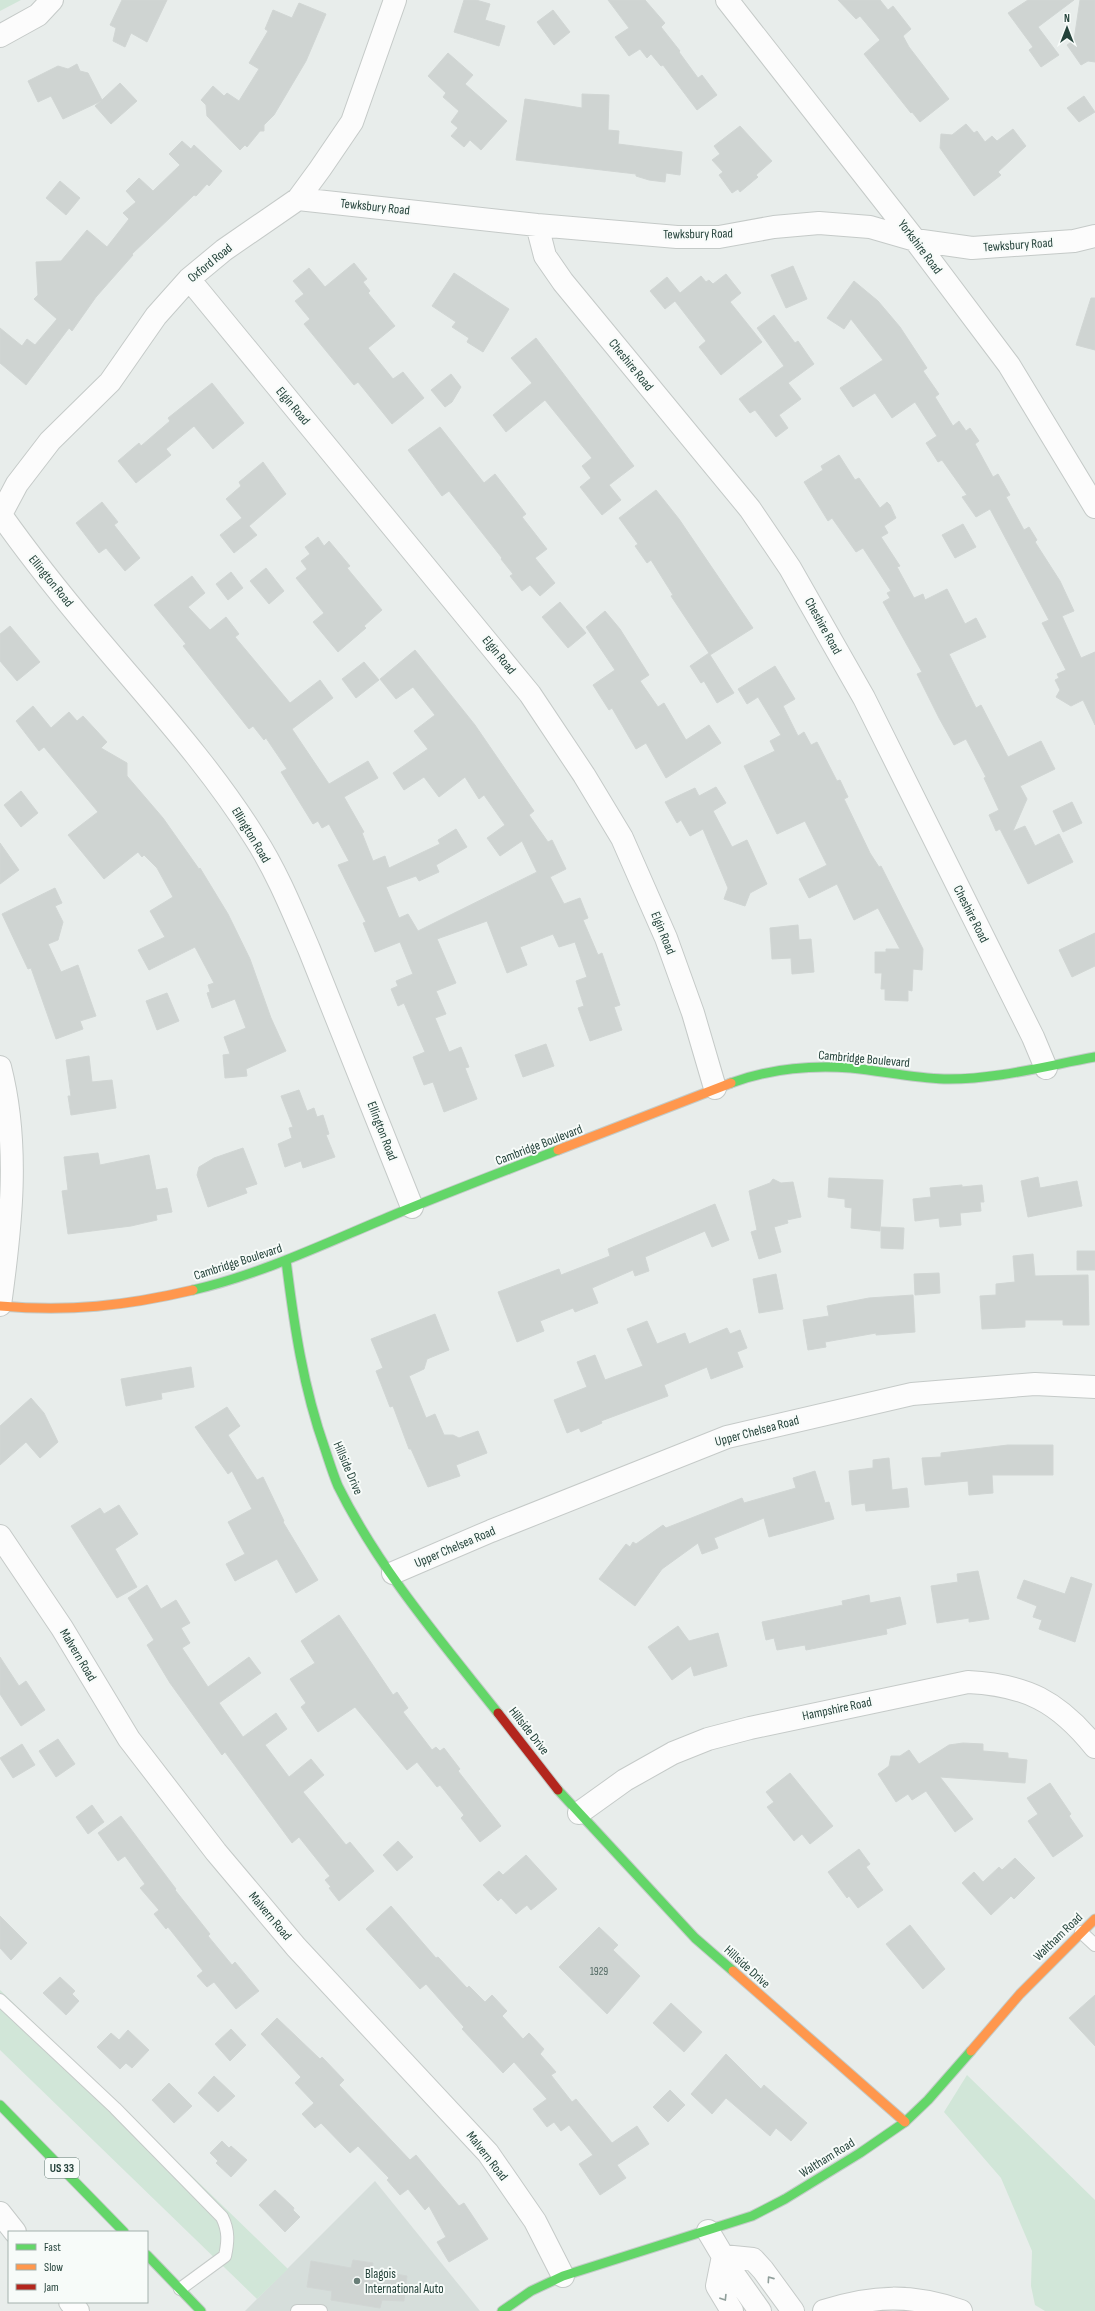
<svg xmlns="http://www.w3.org/2000/svg" width="1095" height="2311" font-family="'Sofia Sans Condensed',sans-serif">
<style>
.built{fill:#d6dedb}
.green{fill:#d1e6d8}
.building{fill:#cfd4d2;stroke:#d1d6d4}
.lines{fill:none;stroke-linecap:round;stroke-linejoin:round}
.lane-casing{stroke:#c5cac8;stroke-width:14}
.street-casing{stroke:#c5cac8;stroke-width:24}
.fast-casing{stroke:#c3cbc8;stroke-width:11}
.slow-casing{stroke:#c3cbc8;stroke-width:11}
.jam-casing{stroke:#c3cbc8;stroke-width:11}
.lane{stroke:#fcfcfc;stroke-width:12}
.street{stroke:#fcfcfc;stroke-width:22}
.fast{stroke:#63d668;stroke-width:9}
.slow{stroke:#ff974d;stroke-width:9}
.jam{stroke:#b3261e;stroke-width:9}
.oneway{stroke:#909f9b}
.poi-dot{fill:#697e78;stroke:#f7fbf9;stroke-width:1.5}
.labels{text-anchor:middle;dominant-baseline:central;stroke-width:4;stroke-linejoin:round;paint-order:stroke}
.number-label{font-size:11px;fill:#506761}
.shield{fill:#f7fbf9;stroke:#637a73;stroke-width:1}
.shield-label{font-size:12px;font-weight:bold;fill:#24423a}
.street-label{font-size:13px;fill:#24423a;stroke:#f7fbf9}
.poi-label{font-size:13px;fill:#24423a;stroke:#f7fbf9;text-anchor:start}
</style>
<rect width="100%" height="100%" fill="#e8edeb"/>
<path class="built" d="M375,2181L480,2311H245Z"/>
<path class="green" d="M0,0H21L0,11Z
M0,1990L288,2269L257,2299L0,2050Z
M967,2075L1095,2200V2311H1045L1035,2305L1031,2286L1032,2251L1001,2178L944,2112Z"/>
<path class="building" d="M122,0H167L147,42L131,33L125,47L113,41L116,28L110,25Z
M464,0H476L490,4L485,20L505,26L499,46L454,32Z
M608,0H645L665,23L661,27L680,51L679,52L698,78L702,75L717,95L697,110L663,65L661,66L651,54L647,58L640,49L629,56L615,37L629,28Z
M838,0H880L888,10L893,6L911,29L903,36L909,47L949,99L920,122L912,112L911,113L864,54L880,40L860,16L856,19Z
M1028,0H1074L1038,27L1059,55L1041,67L1029,50L1033,47L1008,13Z
M1080,0H1095V62L1088,61L1081,65L1067,45L1074,40Z
M299,3L326,14L306,61L274,115L264,125V131H260L247,147L245,145L240,150L207,116L206,105L201,100L213,86L224,96L227,93L239,101L259,69L249,63L268,31L265,29L273,10L292,18Z
M553,10L570,32L554,45L537,22Z
M448,53L473,75L465,84L507,121L481,150L470,140L464,147L451,136L458,128L451,122L459,111L443,97L446,93L428,76Z
M77,64L80,71L88,73L102,100L120,83L137,101L111,124L95,106L101,101L63,119L51,96L38,102L28,81L58,66L68,69Z
M582,94L609,95L608,130L619,131L618,144L682,152L680,175L666,173L665,182L649,180L636,176V174L516,160L525,99L582,108Z
M1084,96L1095,112L1079,122L1067,108Z
M966,124L974,133L977,131L985,142L992,136L997,141L1013,129L1026,146L998,172L1001,175L974,196L940,148L941,134L952,135Z
M740,126L772,161L756,175L758,177L740,192L738,189L732,193L719,175L723,172L712,160L720,154L714,146Z
M182,141L191,149L194,145L222,171L209,186L207,184L196,196L194,195L132,254L133,255L96,297L72,331L69,328L26,385L0,363V328L22,346L27,339L35,345L57,319L34,299L38,295L36,262L61,261L87,230L107,247L129,219L123,213L136,202L126,191L139,178L153,191L180,165L169,154Z
M60,181L80,198L66,215L46,198Z
M354,263L367,279L363,282L370,291L368,293L395,326L368,348L393,379L403,372L424,398L392,424L358,382L354,385L304,324L310,319L295,301L304,294L293,281L309,268L325,287Z
M793,266L807,299L786,308L771,275Z
M454,273L509,309L483,352L467,342L469,338L452,327L456,322L432,306Z
M726,274L741,293L730,302L762,342L721,375L699,347L706,341L675,301L665,309L650,291L667,277L680,293L701,276L706,282L709,280L713,284Z
M854,281L878,301L900,327L927,368L923,371L939,394L935,397L953,426L959,421L966,431L970,428L979,441L975,444L993,477L998,474L1010,495L1006,497L1024,530L1029,527L1037,540L1035,542L1060,581L1074,611L1062,616L1081,658L1095,652V725L1083,700L1071,706L1056,697L1060,690L1055,680L1059,678L1057,674L1066,670L1042,623L1049,620L990,509L976,517L962,497L967,495L942,460L938,462L926,443L937,436L915,402L892,418L875,393L853,407L840,388L883,360L851,319L844,329L827,318Z
M1091,298H1095V350L1076,345Z
M774,315L795,343L798,341L814,364L788,383L801,399L779,415L788,428L776,437L755,410L750,413L739,399L784,366L757,328Z
M536,338L634,466L609,485L621,500L602,515L580,487L591,478L582,466L592,458L545,400L506,432L493,415L532,383L511,358Z
M451,374L461,387L452,402L445,407L431,390Z
M212,383L244,423L213,449L194,426L166,449L171,455L136,483L118,461L139,443L141,446L170,421L168,418Z
M440,427L484,483L495,474L526,514L522,517L547,549L535,558L555,583L540,596L530,585L522,591L510,576L513,574L501,559L502,558L449,491L442,496L408,450Z
M839,455L855,480L859,478L880,508L887,502L890,505L896,518L884,526L888,533L881,537L900,566L897,567L914,598L923,594L925,600L947,589L965,624L976,618L986,637L949,654L976,708L981,705L1008,757L1041,741L1055,769L1020,786L1027,799L1013,831L1025,826L1035,846L1059,834L1073,862L1028,884L1000,829L996,831L989,815L999,810L984,778L986,777L966,739L954,745L939,718L917,674L922,672L883,602L890,598L887,593L891,591L863,548L856,552L832,518L828,521L804,482L823,470L821,466Z
M263,462L286,494L249,526L257,535L234,553L220,535L242,518L226,499L241,486L239,482Z
M656,490L679,519L753,628L710,655L734,693L717,703L704,681L701,683L690,666L709,653L671,596L673,595L651,560L647,563L635,546L638,544L619,518Z
M102,502L118,522L114,525L140,558L125,571L106,548L99,553L76,523Z
M963,524L976,547L955,558L942,535Z
M318,537L324,546L329,541L350,566L347,568L382,610L364,626L366,628L338,652L313,622L324,613L296,578L307,569L301,561L310,554L305,547Z
M266,568L284,591L269,604L250,581Z
M231,572L243,588L228,600L216,584Z
M192,576L205,593L188,607L210,630L226,617L239,634L235,637L290,703L320,680L333,698L292,729L329,784L368,761L378,778L344,797L364,832L362,833L373,861L385,856L389,868L440,844L438,840L456,829L467,847L436,865L439,872L419,881L416,876L386,887L399,918L408,914L418,931L537,872L522,841L500,856L487,838L505,825L484,795L479,799L465,777L439,797L424,777L404,790L393,773L428,749L414,731L435,715L413,687L396,699L380,679L415,650L475,725L534,811L529,815L548,842L552,840L566,869L550,877L564,904L580,898L588,918L583,920L598,955L602,953L620,1005L614,1007L622,1030L590,1041L578,1008L584,1006L576,981L587,977L575,942L559,947L553,934L520,947L527,965L507,973L487,921L437,939L456,983L436,991L446,1014L435,1018L449,1052L461,1047L469,1067L465,1068L477,1099L444,1112L433,1082L424,1085L413,1057L425,1052L404,1003L398,1006L391,989L398,986L396,981L413,974L400,942L375,952L363,923L366,922L338,865L349,861L329,824L322,828L318,821L313,824L281,772L287,769L266,738L264,740L253,726L249,729L183,646L186,644L154,605Z
M560,602L586,633L568,648L542,617Z
M605,611L620,629L649,675L640,681L658,707L664,703L686,740L709,725L721,743L666,778L646,743L636,749L612,708L609,710L593,685L615,670L586,627Z
M10,626L40,662L17,681L0,661V634Z
M364,662L379,680L356,698L342,679Z
M775,666L795,699L783,706L798,736L804,732L811,745L817,742L837,781L840,780L848,797L844,799L870,853L879,867L881,866L923,949L922,970L913,969L912,991L908,990V1001L885,1000V989H881L882,973H875V952H886V949H900L878,908L854,920L837,884L809,898L799,879L827,865L805,821L777,834L744,766L775,751L770,741L781,735L758,697L747,704L738,689Z
M33,706L51,728L69,712L77,721L83,716L107,742L101,748L127,763V776L163,818L199,869L200,868L228,914L250,959L271,1018L286,1051L246,1069L247,1076L225,1078L223,1055L230,1054L224,1037L246,1028L235,999L212,1008L207,993L210,992L208,985L214,983L195,947L149,970L138,950L165,937L150,911L173,897L157,868L144,855L142,857L138,852L104,879L68,835L98,812L44,747L39,751L16,721Z
M716,787L726,803L713,811L732,847L747,840L767,884L750,893L745,906L724,899L728,888L703,829L690,836L681,820L677,823L665,802L695,788L699,796Z
M21,791L38,813L21,827L4,805Z
M1072,802L1082,823L1063,832L1053,811Z
M0,843L19,870L0,884Z
M55,888L62,903L55,906L63,922L58,940L48,944L61,972L78,965L96,1016L80,1021L83,1029L56,1039L31,968L28,969L2,914Z
M798,925L799,940L811,939L814,972L792,974L791,958L772,959L770,928Z
M1095,933V966L1072,977L1059,950Z
M167,993L179,1021L157,1030L146,1001Z
M546,1044L554,1066L523,1077L515,1055Z
M89,1056L92,1082L112,1080L116,1108L71,1115L68,1096H71L66,1060Z
M299,1090L307,1111L314,1108L317,1117L323,1115L329,1134L326,1135L335,1157L303,1168L301,1161L285,1167L278,1144L292,1138L289,1128L293,1127L281,1096Z
M243,1148L257,1184L245,1188L247,1193L208,1207L197,1175L199,1167L214,1158Z
M98,1153L100,1165L149,1155L156,1190L167,1188L172,1212L156,1215L157,1220L131,1226L68,1234L62,1191L68,1190L64,1157Z
M1038,1177L1040,1188L1077,1181L1082,1206L1028,1217L1021,1181Z
M829,1178L883,1180L880,1231L851,1228L852,1208L845,1207V1199L828,1197Z
M773,1179L781,1183L793,1182L801,1217L787,1220L788,1223L774,1227L781,1252L759,1259L751,1232L757,1230L749,1191L770,1183Z
M962,1185V1187L982,1185L984,1202H980L981,1211L960,1213L961,1225L940,1227L939,1218L915,1221L913,1199L931,1197L930,1188Z
M715,1204L729,1240L712,1247L705,1231L645,1257L649,1271L635,1276L633,1270L592,1288L598,1303L575,1312L573,1308L540,1321L544,1331L517,1342L498,1292L559,1269L561,1275L610,1256L608,1249Z
M881,1227L904,1228L903,1249L881,1248Z
M1077,1251H1095V1270H1077Z
M1033,1254L1035,1276L1088,1275L1089,1325H1063V1320H1025V1327L982,1329L980,1296L996,1295V1284L1015,1282L1013,1256Z
M939,1273L940,1293L915,1295L914,1274Z
M776,1274L783,1309L759,1313L753,1279Z
M913,1295L915,1332L876,1335V1333L825,1342L826,1347L808,1350L803,1320L829,1316L827,1306L869,1298Z
M435,1314L449,1350L427,1359L424,1369L409,1376L426,1418L435,1414L444,1435H453L459,1438L478,1431L487,1453L456,1465L460,1476L428,1487L411,1449H409L393,1406L390,1407L376,1371L383,1368L371,1339Z
M647,1321L657,1344L685,1333L689,1344L727,1328L730,1334L740,1330L747,1348L737,1352L743,1367L711,1379L707,1367L664,1385L668,1396L601,1421L602,1423L581,1432L579,1428L567,1433L554,1400L587,1387L577,1362L595,1355L605,1380L643,1366L627,1329Z
M191,1367L194,1387L161,1393L162,1399L126,1406L121,1379Z
M31,1398L44,1413L58,1442L40,1458L26,1442L0,1465V1426Z
M227,1407L240,1426L228,1435L257,1480L263,1477L284,1521L283,1522L318,1580L296,1593L277,1559L235,1581L226,1564L245,1554L228,1522L252,1509L232,1471L228,1474L195,1427Z
M1008,1445H1053V1475H992L993,1493L969,1495L968,1481L925,1485L922,1458L941,1457V1453Z
M889,1458L892,1490L907,1488L909,1507L866,1511L865,1503L852,1505L849,1471L873,1468V1460Z
M815,1471L825,1503L829,1502L834,1519L769,1537L764,1518L714,1538L718,1548L702,1554L698,1543L662,1569L635,1606L599,1579L626,1544L630,1547L633,1542L636,1544L663,1525L666,1528L742,1498L744,1503L796,1488L793,1478Z
M119,1505L138,1534L115,1549L137,1587L117,1598L71,1526L100,1508L104,1514Z
M978,1571L989,1619L969,1622V1618L937,1623L931,1586L958,1582L957,1574Z
M1071,1577L1092,1584L1075,1642L1039,1629L1042,1620L1033,1617L1037,1606L1017,1598L1024,1580L1065,1594Z
M147,1585L161,1609L176,1600L190,1623L181,1628L190,1643L182,1648L208,1687L249,1657L261,1673L219,1703L243,1737L276,1713L287,1729L265,1745L289,1777L311,1759L324,1775L303,1792L346,1845L350,1842L374,1871L339,1901L329,1888L331,1887L325,1880L330,1876L299,1837L292,1843L225,1752L222,1755L170,1683L147,1645L154,1640L128,1598Z
M869,1595L870,1603L900,1597L906,1624L886,1629L887,1634L806,1650L805,1645L777,1650L774,1638L766,1640L762,1622L843,1605L842,1601Z
M339,1615L393,1695L397,1692L408,1708L403,1712L432,1750L436,1747L440,1751L444,1748L460,1769L458,1771L501,1826L480,1842L461,1818L464,1815L440,1785L437,1787L417,1762L407,1770L355,1707L318,1732L301,1707L306,1703L290,1679L315,1663L301,1641Z
M678,1626L689,1641L718,1633L727,1666L694,1676L691,1666L672,1680L648,1647Z
M0,1657L19,1686L26,1681L45,1710L21,1726L0,1694Z
M58,1739L75,1764L56,1777L39,1751Z
M963,1743L983,1744V1751L1008,1753V1758L1027,1760L1025,1783L940,1777L973,1819L955,1832L926,1791L912,1800L908,1794L896,1802L878,1774L889,1766L891,1756H900L909,1750L919,1764L949,1745Z
M22,1744L35,1765L13,1778L0,1758Z
M790,1773L833,1826L810,1844L802,1834L794,1841L767,1807L774,1802L766,1792Z
M1050,1783L1071,1814L1069,1816L1083,1836L1053,1857L1028,1821L1038,1814L1027,1798Z
M92,1805L104,1822L88,1834L76,1817Z
M121,1816L176,1889L175,1890L210,1934L208,1936L232,1965L235,1962L259,1991L236,2009L214,1982L207,1987L197,1976L203,1971L168,1927L166,1929L154,1914L159,1910L140,1888L145,1884L125,1856L118,1861L98,1833Z
M398,1841L413,1857L397,1871L383,1855Z
M859,1849L870,1864L866,1867L883,1890L858,1908L849,1896L847,1898L828,1872Z
M526,1855L557,1889L531,1910L527,1905L516,1914L501,1898L498,1901L483,1885L499,1871L503,1875Z
M1015,1858L1035,1878L1014,1899L1011,1896L991,1915L962,1883L974,1872L983,1882L999,1867L1002,1870Z
M391,1906L436,1958L438,1957L467,1988L469,1986L485,2002L492,1995L507,2011L502,2016L523,2039L529,2033L544,2049L540,2054L556,2072L551,2075L572,2102L576,2099L612,2143L637,2126L649,2144L617,2165L626,2178L600,2195L579,2164L593,2155L569,2125L561,2131L554,2122L547,2127L533,2109L547,2099L514,2062L503,2073L462,2029L464,2027L426,1984L420,1989L366,1929Z
M0,1916L27,1943L11,1960L0,1948Z
M910,1925L945,1969L923,1989L886,1944Z
M599,1927L618,1945L613,1950L640,1976L607,2014L559,1967Z
M60,1977L75,1991L72,1994L79,2001L66,2015L43,1993Z
M1095,1995V2046L1069,2018Z
M671,2003L702,2032L684,2052L653,2023Z
M277,2018L320,2059L322,2057L344,2080L339,2085L410,2160L416,2155L459,2206L464,2203L488,2239L449,2262L437,2242L446,2237L429,2206L425,2210L408,2189L400,2195L387,2180L389,2178L358,2146L350,2153L321,2123L315,2128L302,2114L314,2103L295,2083L301,2077L261,2034Z
M231,2029L246,2045L230,2061L215,2044Z
M128,2030L149,2050L132,2068L126,2063L120,2069L97,2047L111,2033L119,2040Z
M726,2054L761,2089L764,2085L807,2123L791,2141L776,2128L770,2136L726,2098L712,2114L691,2094Z
M214,2076L235,2096L218,2112L198,2093Z
M169,2083L192,2106L174,2123L152,2100Z
M670,2090L685,2105L668,2122L653,2107Z
M222,2141L229,2148L231,2146L247,2160L231,2177L216,2163L218,2161L210,2153Z
M275,2190L294,2208L293,2210L300,2217L285,2232L259,2205Z
M353,2260L373,2263L372,2270L407,2276L404,2301L382,2300L380,2308L331,2300L332,2291L307,2287L311,2261L351,2268Z"/>
<g class="lines">
<g class="lane-casing">
<path id="lane" d="M1081,1932L1095,1945
M0,2000L115,2108L222,2217C229,2231 228,2242 225,2256L180,2289
M297,2311H321"/>
</g>
<g class="street-casing">
<path id="street" d="M727,0L915,240L1009,365L1095,507
M0,36L38,15L52,0
M298,199L537,225L677,237H719L774,227L819,223L870,227L915,240L972,248L1074,241L1095,236
M537,225L545,256L563,282L750,509L790,568L864,698L1033,1037L1046,1068
M189,279L530,694L584,775L622,838L666,938L693,1013L715,1088
M1,515C30,556 62,596 94,634C150,701 209,764 255,838C277,872 293,912 309,949L412,1207
M0,516L17,484L50,441L110,382L156,316L189,279L224,250L298,199L320,169L352,122L395,0
M0,1067C20,1145 11,1226 0,1305
M0,1536L62,1628L129,1739L216,1852L296,1947L488,2153L535,2221L563,2276
M393,1573L491,1531L727,1437L912,1394L1035,1384L1095,1387
M579,1813L625,1780L673,1753L708,1739L750,1728L968,1682C1026,1685 1058,1701 1095,1747
M0,2213L15,2232
M708,2231L733,2273L760,2311
M723,2256L753,2259L763,2270L793,2311
M723,2256L717,2286L732,2311
M70,2302L78,2311
M824,2311C873,2295 912,2294 961,2311"/>
</g>
<g class="fast-casing">
<path id="fast" d="M731,1083C769,1069 810,1065 851,1068C882,1071 913,1078 944,1079C995,1080 1045,1066 1095,1057
M286,1260C294,1325 303,1387 325,1449C329,1461 333,1474 338,1486C379,1569 441,1641 498,1713
M193,1290C262,1274 326,1243 391,1216C446,1193 502,1172 558,1150
M558,1790L695,1938L733,1971
M0,2105L124,2232
M147,2255L201,2311
M502,2311L531,2291L563,2276L752,2216L785,2199L860,2153L905,2122L928,2100L971,2051"/>
</g>
<g class="slow-casing">
<path id="slow" d="M558,1150L731,1083
M0,1306C69,1312 125,1306 193,1290
M733,1971L905,2122
M971,2051L1020,1994L1095,1919"/>
</g>
<g class="jam-casing">
<path id="jam" d="M498,1713L558,1790"/>
</g>
<use href="#lane" class="lane"/>
<use href="#street" class="street"/>
<use href="#fast" class="fast"/>
<use href="#slow" class="slow"/>
<use href="#jam" class="jam"/>
</g>
<defs><path id="oneway-chevron" d="M-2-3.5L2.5 0L-2 3.5" fill="none" stroke-width="1.6" stroke-linecap="round" stroke-linejoin="round"/></defs>
<g class="oneway">
<use href="#oneway-chevron" transform="translate(770 2279) rotate(-125)"/>
<use href="#oneway-chevron" transform="translate(724 2298) rotate(58)"/>
</g>
<circle class="poi-dot" cx="357" cy="2281" r="4"/>
<g class="labels">
<g class="number-label">
<text x="599" y="1971">1929</text>
</g>
<rect class="shield" x="45" y="2158" width="34" height="20" rx="3"/>
<g class="shield-label">
<text x="62" y="2168">US 33</text>
</g>
<g class="street-label">
<text transform="translate(375 207) rotate(6)">Tewksbury Road</text>
<text transform="translate(698 234) rotate(-1)">Tewksbury Road</text>
<text transform="translate(1018 245) rotate(-4)">Tewksbury Road</text>
<text transform="translate(920 247) rotate(53)">Yorkshire Road</text>
<text transform="translate(210 263) rotate(-39)">Oxford Road</text>
<text transform="translate(631 365) rotate(51)">Cheshire Road</text>
<text transform="translate(293 406) rotate(50)">Elgin Road</text>
<text transform="translate(51 581) rotate(51)">Ellington Road</text>
<text transform="translate(823 626) rotate(61)">Cheshire Road</text>
<text transform="translate(499 655) rotate(51)">Elgin Road</text>
<text transform="translate(251 835) rotate(59)">Ellington Road</text>
<text transform="translate(971 914) rotate(63)">Cheshire Road</text>
<text transform="translate(663 933) rotate(68)">Elgin Road</text>
<text transform="translate(864 1059) rotate(5)">Cambridge Boulevard</text>
<text transform="translate(382 1131) rotate(69)">Ellington Road</text>
<text transform="translate(539 1145) rotate(-21)">Cambridge Boulevard</text>
<text transform="translate(238 1262) rotate(-18)">Cambridge Boulevard</text>
<text transform="translate(757 1431) rotate(-15)">Upper Chelsea Road</text>
<text transform="translate(348 1468) rotate(67)">Hillside Drive</text>
<text transform="translate(455 1547) rotate(-23)">Upper Chelsea Road</text>
<text transform="translate(78 1655) rotate(59)">Malvern Road</text>
<text transform="translate(837 1709) rotate(-12)">Hampshire Road</text>
<text transform="translate(529 1731) rotate(52)">Hillside Drive</text>
<text transform="translate(270 1916) rotate(50)">Malvern Road</text>
<text transform="translate(1058 1937) rotate(-44)">Waltham Road</text>
<text transform="translate(747 1967) rotate(42)">Hillside Drive</text>
<text transform="translate(487 2156) rotate(52)">Malvern Road</text>
<text transform="translate(827 2158) rotate(-32)">Waltham Road</text>
</g>
<g class="poi-label">
<text x="365" y="2274">Blagois<tspan x="365" dy="15">International Auto</tspan></text>
</g>
</g>
<rect x="8" y="2231" width="140" height="72" fill="#f7fbf9" stroke="#a3b1ad"/>
<rect x="16" y="2244" width="20" height="6" fill="#63d668" stroke="#a3b1ad"/>
<text x="44" y="2251" font-size="12" fill="#24423a">Fast</text>
<rect x="16" y="2264" width="20" height="6" fill="#ff974d" stroke="#a3b1ad"/>
<text x="44" y="2271" font-size="12" fill="#24423a">Slow</text>
<rect x="16" y="2284" width="20" height="6" fill="#b3261e" stroke="#a3b1ad"/>
<text x="44" y="2291" font-size="12" fill="#24423a">Jam</text>
<g transform="translate(1067 28)" stroke="#f7fbf9" stroke-width="3" paint-order="stroke">
<path d="M0-3L7 15L0 10L-7 15Z" fill="#24423a"/>
<text y="-6" font-size="11" font-weight="bold" text-anchor="middle" fill="#24423a">N</text>
</g>
</svg>
